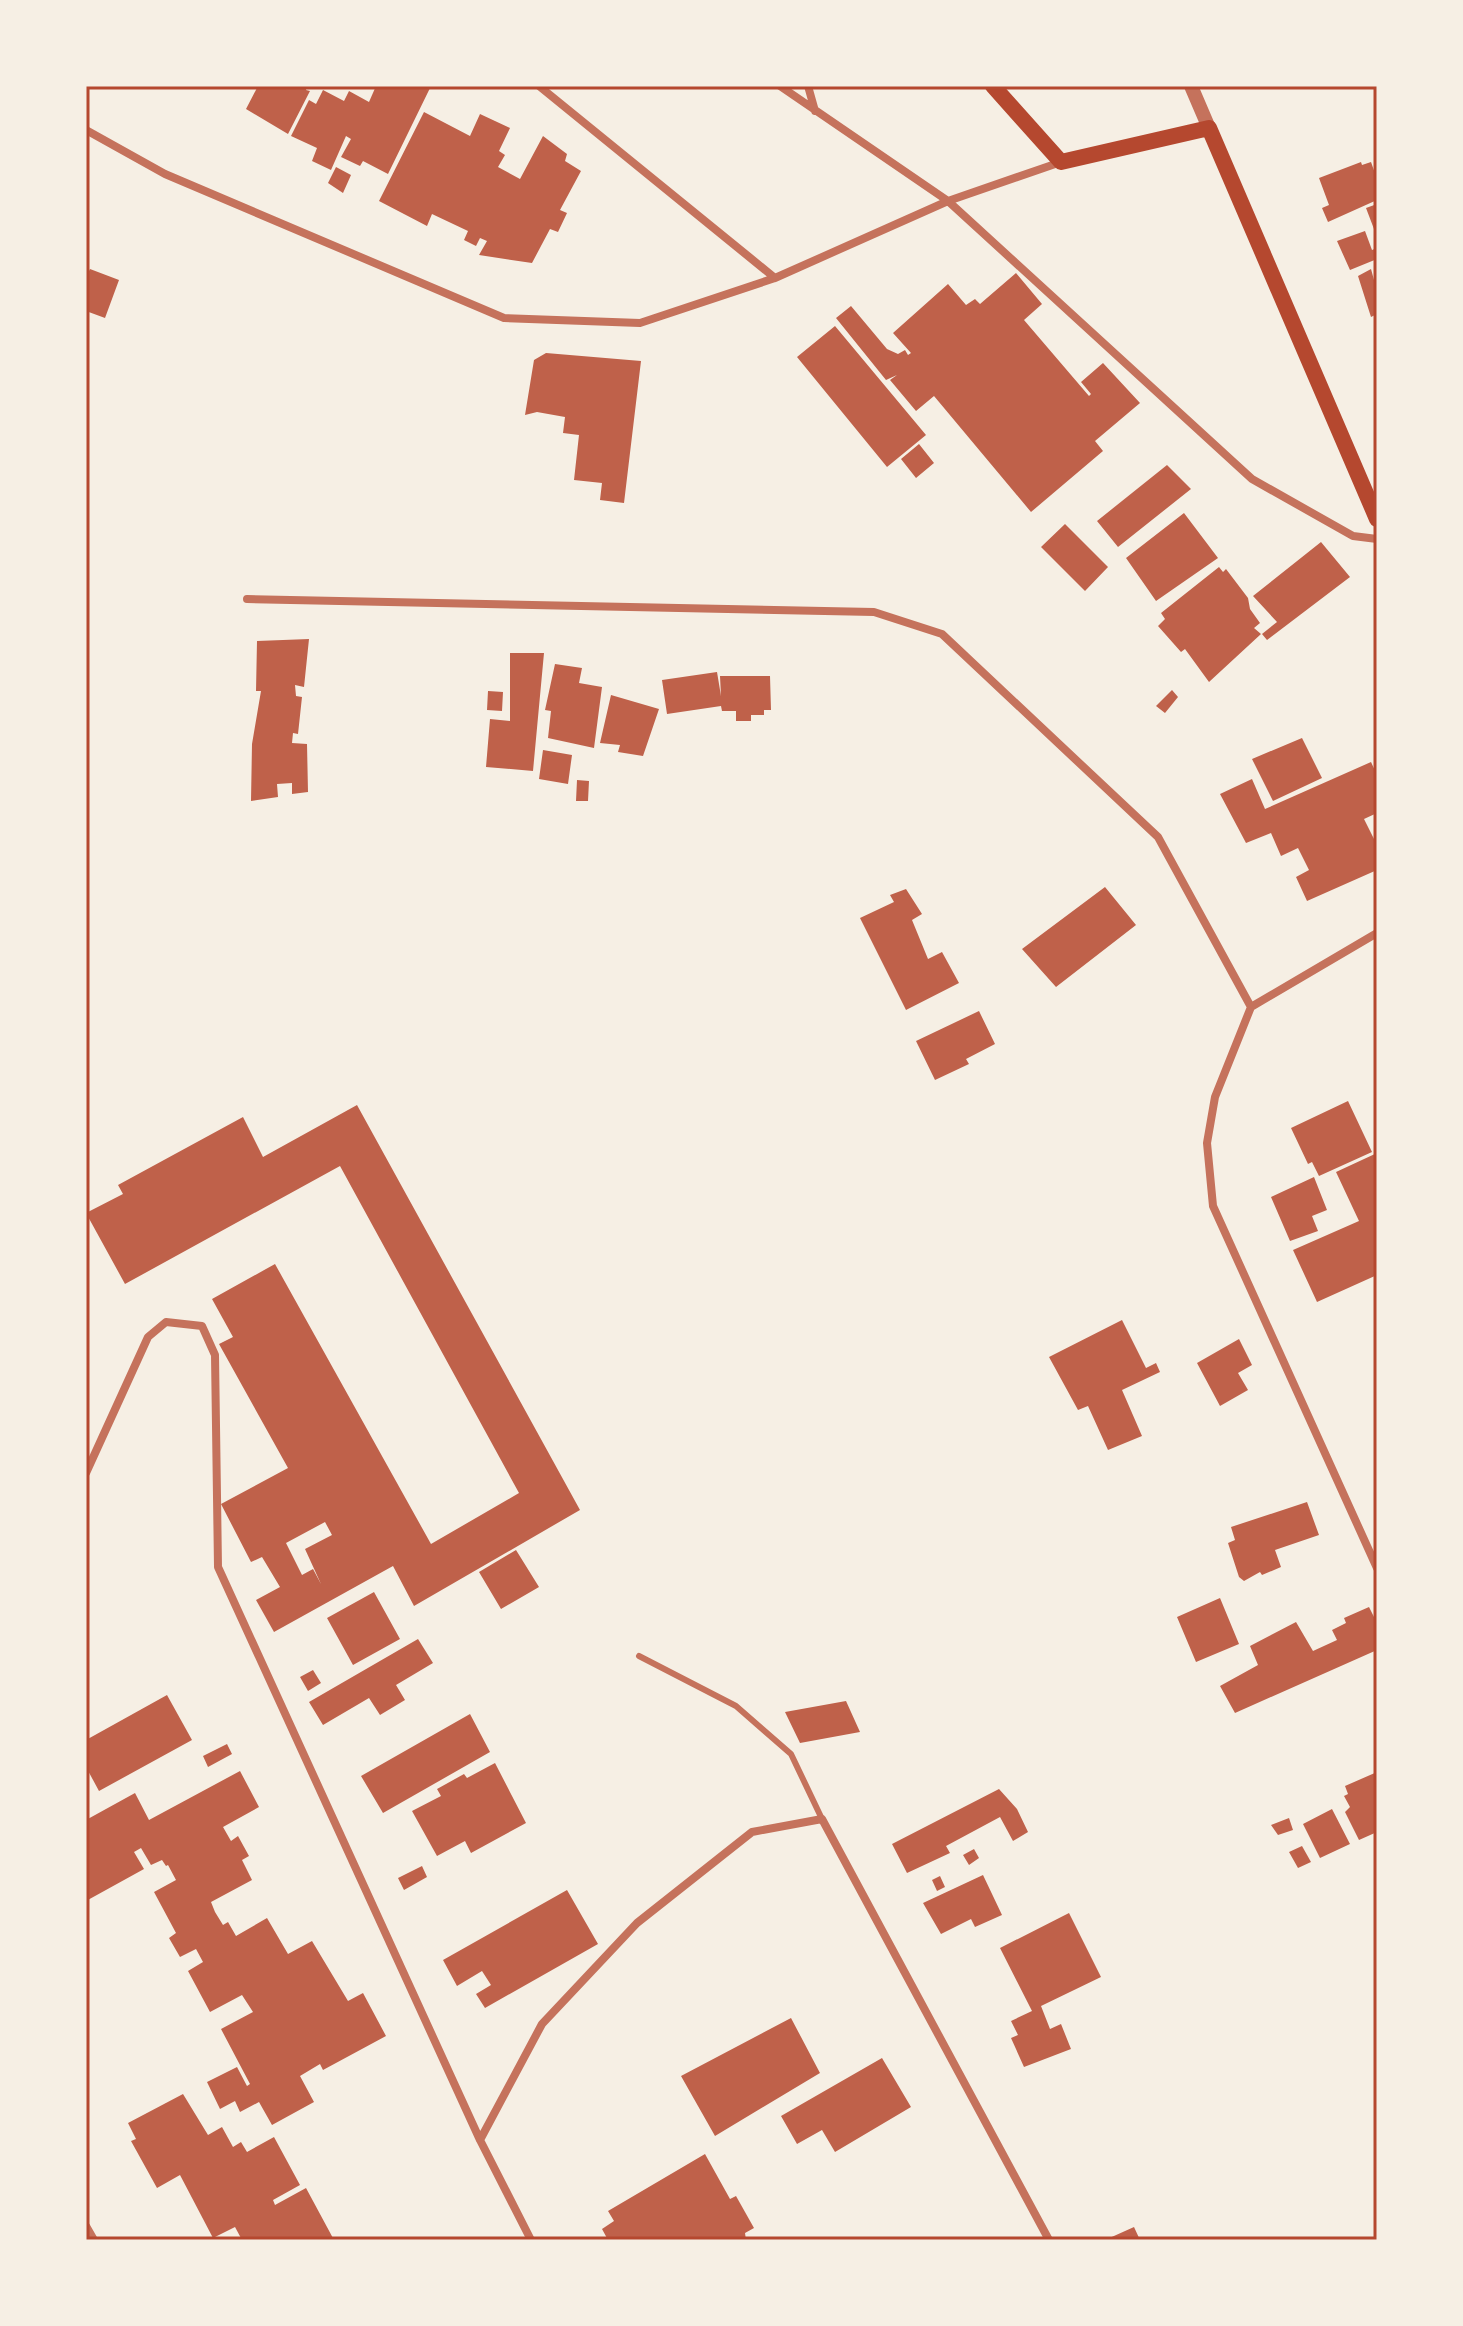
<svg xmlns="http://www.w3.org/2000/svg" width="1463" height="2326" font-family="'Fira Sans Condensed',sans-serif">
<style>
.building{fill:#bf614a;fill-rule:evenodd}
.lines{fill:none;stroke-linecap:round;stroke-linejoin:round}
.service{stroke:#c5725c;stroke-width:6}
.minor{stroke:#c5725c;stroke-width:8}
.tertiary{stroke:#c5725c;stroke-width:14}
.secondary{stroke:#b5482f;stroke-width:16}
.neatline{fill:none;stroke:#b5482f;stroke-width:3}
</style>
<rect width="100%" height="100%" fill="#f6efe4"/>
<path class="building" d="M258,86H307L306,90L310,91L288,134L246,109Z
M376,86H431L388,174L363,161L360,166L341,157L351,139L346,136L331,170L312,161L317,148L291,136L309,100L316,104L323,90L344,101L349,91L369,102Z
M424,112L470,136L480,114L510,128L499,151L505,155L498,167L520,179L543,136L567,154L565,161L581,171L560,210L567,213L558,232L550,229L532,263L479,255L487,241L480,238L476,246L464,240L468,231L432,214L427,226L379,201Z
M1361,162L1362,165L1371,162L1377,179V200L1328,222L1322,208L1329,205L1319,178Z
M336,167L351,175L343,193L328,183Z
M1377,204V237L1366,208Z
M1365,231L1372,250L1377,248V259L1350,270L1337,241Z
M90,269L119,280L105,318L86,311V277Z
M1371,269L1377,291V314L1371,317L1358,276Z
M1016,273L1042,304L1024,320L1089,396L1091,394L1081,382L1103,363L1140,403L1095,441L1103,451L1031,512L934,396L916,411L890,380L897,375L886,380L836,318L851,306L887,349L898,354L905,350L908,355L911,353L893,333L948,284L966,305L975,299L980,304Z
M835,326L926,435L887,467L797,357Z
M546,353L641,361L624,503L600,500L602,483L574,480L579,435L563,433L565,417L537,412L525,415L534,360Z
M919,444L934,463L916,478L901,459Z
M1167,465L1191,489L1118,547L1097,521Z
M1184,513L1218,558L1156,601L1126,558Z
M1065,524L1108,567L1085,591L1041,547Z
M1321,542L1350,577L1267,640L1262,634L1277,622L1253,596Z
M1219,567L1223,572L1226,569L1248,598L1250,609L1260,623L1254,628L1261,634L1209,682L1185,649L1181,652L1158,626L1165,619L1161,613Z
M309,639L304,687L295,685L296,696L302,697L298,734L293,733L292,743L307,744L308,792L292,794V783L277,784L278,797L251,801L252,744L261,691H256L257,641Z
M510,653H544L533,771L486,767L490,719L510,721Z
M555,664L582,668L579,683L602,687L594,748L548,738L551,711L545,710Z
M717,672L721,696L720,676H770L771,710H764V715H751V721H736V711H722L721,706L667,714L662,680Z
M1172,690L1178,697L1165,713L1156,706Z
M488,691L503,692L502,711L487,710Z
M611,695L659,709L643,756L618,752L620,745L600,743Z
M1302,738L1322,778L1273,801L1252,759Z
M543,750L572,755L568,784L539,779Z
M1371,762L1377,775V813L1364,819L1377,845V870L1307,901L1296,877L1309,870L1298,848L1281,856L1271,833L1246,843L1220,794L1252,779L1265,809Z
M577,780L589,781L588,801H576Z
M1105,887L1136,925L1056,987L1022,949Z
M906,889L922,914L912,920L928,959L942,952L959,983L906,1010L860,918L894,902L890,895Z
M979,1011L995,1044L966,1059L969,1064L935,1080L916,1041Z
M1348,1101L1372,1152L1319,1176L1312,1162L1308,1164L1291,1128Z
M357,1105L580,1510L414,1606L393,1566L274,1632L256,1600L280,1587L262,1557L251,1562L221,1504L288,1468L219,1344L233,1337L212,1299L275,1264L431,1544L519,1493L340,1166L125,1284L86,1213L123,1194L118,1185L243,1117L263,1157ZM325,1522L332,1535L305,1549L321,1584L313,1569L302,1575L286,1543Z
M1377,1153V1275L1317,1302L1293,1250L1359,1221L1336,1172Z
M1314,1177L1327,1210L1312,1216L1318,1231L1290,1241L1271,1197Z
M1122,1320L1146,1368L1156,1363L1160,1372L1122,1390L1142,1436L1108,1450L1088,1406L1078,1410L1049,1357Z
M1239,1339L1252,1365L1238,1373L1248,1390L1220,1406L1197,1363Z
M1307,1502L1319,1535L1275,1550L1281,1567L1262,1575L1260,1572L1244,1581L1239,1577L1228,1543L1235,1540L1231,1527Z
M516,1550L539,1587L501,1609L479,1572Z
M374,1592L400,1639L353,1665L327,1618Z
M1220,1598L1239,1644L1196,1662L1177,1617Z
M1369,1607L1377,1623V1650L1235,1713L1220,1686L1258,1665L1250,1646L1296,1622L1313,1651L1337,1640L1332,1630L1346,1623L1344,1618Z
M418,1639L433,1663L396,1685L405,1700L380,1715L369,1698L323,1725L309,1702Z
M313,1670L321,1683L308,1691L300,1677Z
M167,1695L192,1740L99,1791L86,1767V1740Z
M846,1701L860,1732L800,1743L785,1712Z
M470,1714L490,1752L383,1813L361,1776Z
M227,1744L232,1754L208,1767L203,1756Z
M495,1763L526,1823L471,1853L465,1841L437,1856L412,1811L441,1796L437,1789L464,1774L467,1778Z
M240,1771L259,1807L223,1827L231,1841L238,1836L249,1856L242,1860L252,1880L211,1902L215,1912L223,1925L228,1922L236,1936L267,1918L288,1954L312,1941L348,2001L363,1993L386,2036L323,2070L320,2064L300,2076L314,2102L272,2125L259,2102L240,2112L235,2101L220,2109L207,2082L237,2067L247,2086L250,2084L221,2029L253,2012L242,1995L210,2012L188,1971L203,1962L196,1949L180,1957L169,1938L176,1933L154,1892L176,1880L168,1865L166,1866L162,1860L151,1865L141,1848L134,1852L144,1869L86,1901V1820L135,1793L149,1820Z
M1377,1772V1832L1359,1840L1345,1812L1350,1807L1344,1796L1348,1794L1345,1786Z
M999,1789L1017,1809L1028,1832L1013,1841L1000,1817L946,1846L950,1853L907,1873L892,1844Z
M1332,1809L1350,1844L1320,1858L1303,1824Z
M1289,1818L1293,1830L1278,1835L1271,1825Z
M1302,1846L1311,1862L1298,1868L1289,1852Z
M974,1849L979,1858L969,1865L963,1855Z
M422,1866L427,1877L404,1890L398,1878Z
M983,1875L1002,1915L975,1927L971,1919L941,1934L923,1903Z
M940,1876L945,1887L937,1891L932,1880Z
M567,1890L598,1944L485,2008L476,1994L491,1985L482,1971L457,1986L443,1960Z
M1069,1913L1101,1977L1041,2006L1050,2029L1061,2024L1071,2049L1024,2067L1011,2038L1018,2035L1011,2021L1032,2011L1000,1948Z
M791,2018L820,2073L715,2136L681,2076Z
M882,2058L911,2107L835,2152L822,2130L797,2144L781,2116Z
M183,2094L208,2135L222,2127L233,2147L241,2142L247,2152L274,2137L300,2185L273,2200L275,2205L306,2188L334,2240H242L235,2227L213,2238L180,2175L157,2188L131,2141L136,2139L128,2123Z
M705,2154L730,2199L736,2196L754,2228L745,2233L746,2240H608L602,2229L614,2221L608,2211Z
M1134,2227L1140,2240H1105Z"/>
<g class="lines">
<path class="service" d="M639,1656L736,1706L791,1754L822,1819"/>
<path class="minor" d="M539,86L775,278
M780,86L948,201L1252,479L1353,536L1377,539
M808,86L815,111
M86,130L165,174L504,318L640,323L775,278L948,201L1061,162
M247,599L874,612L942,634L1158,837L1251,1007
M1377,933L1251,1007L1215,1097L1207,1143L1213,1206L1377,1568
M86,1473L148,1337L166,1322L202,1326L215,1355L218,1567L480,2140L531,2240
M480,2140L542,2024L637,1923L752,1832L822,1819L1049,2240
M86,2226L94,2240"/>
<path class="tertiary" d="M1191,86L1209,128"/>
<path class="secondary" d="M993,86L1061,162L1209,128L1377,519"/>
</g>
<rect width="1463" height="2326" fill="none" stroke="#f6efe4" stroke-width="176"/>
<rect x="88" y="88" width="1287" height="2150" class="neatline"/>
</svg>
